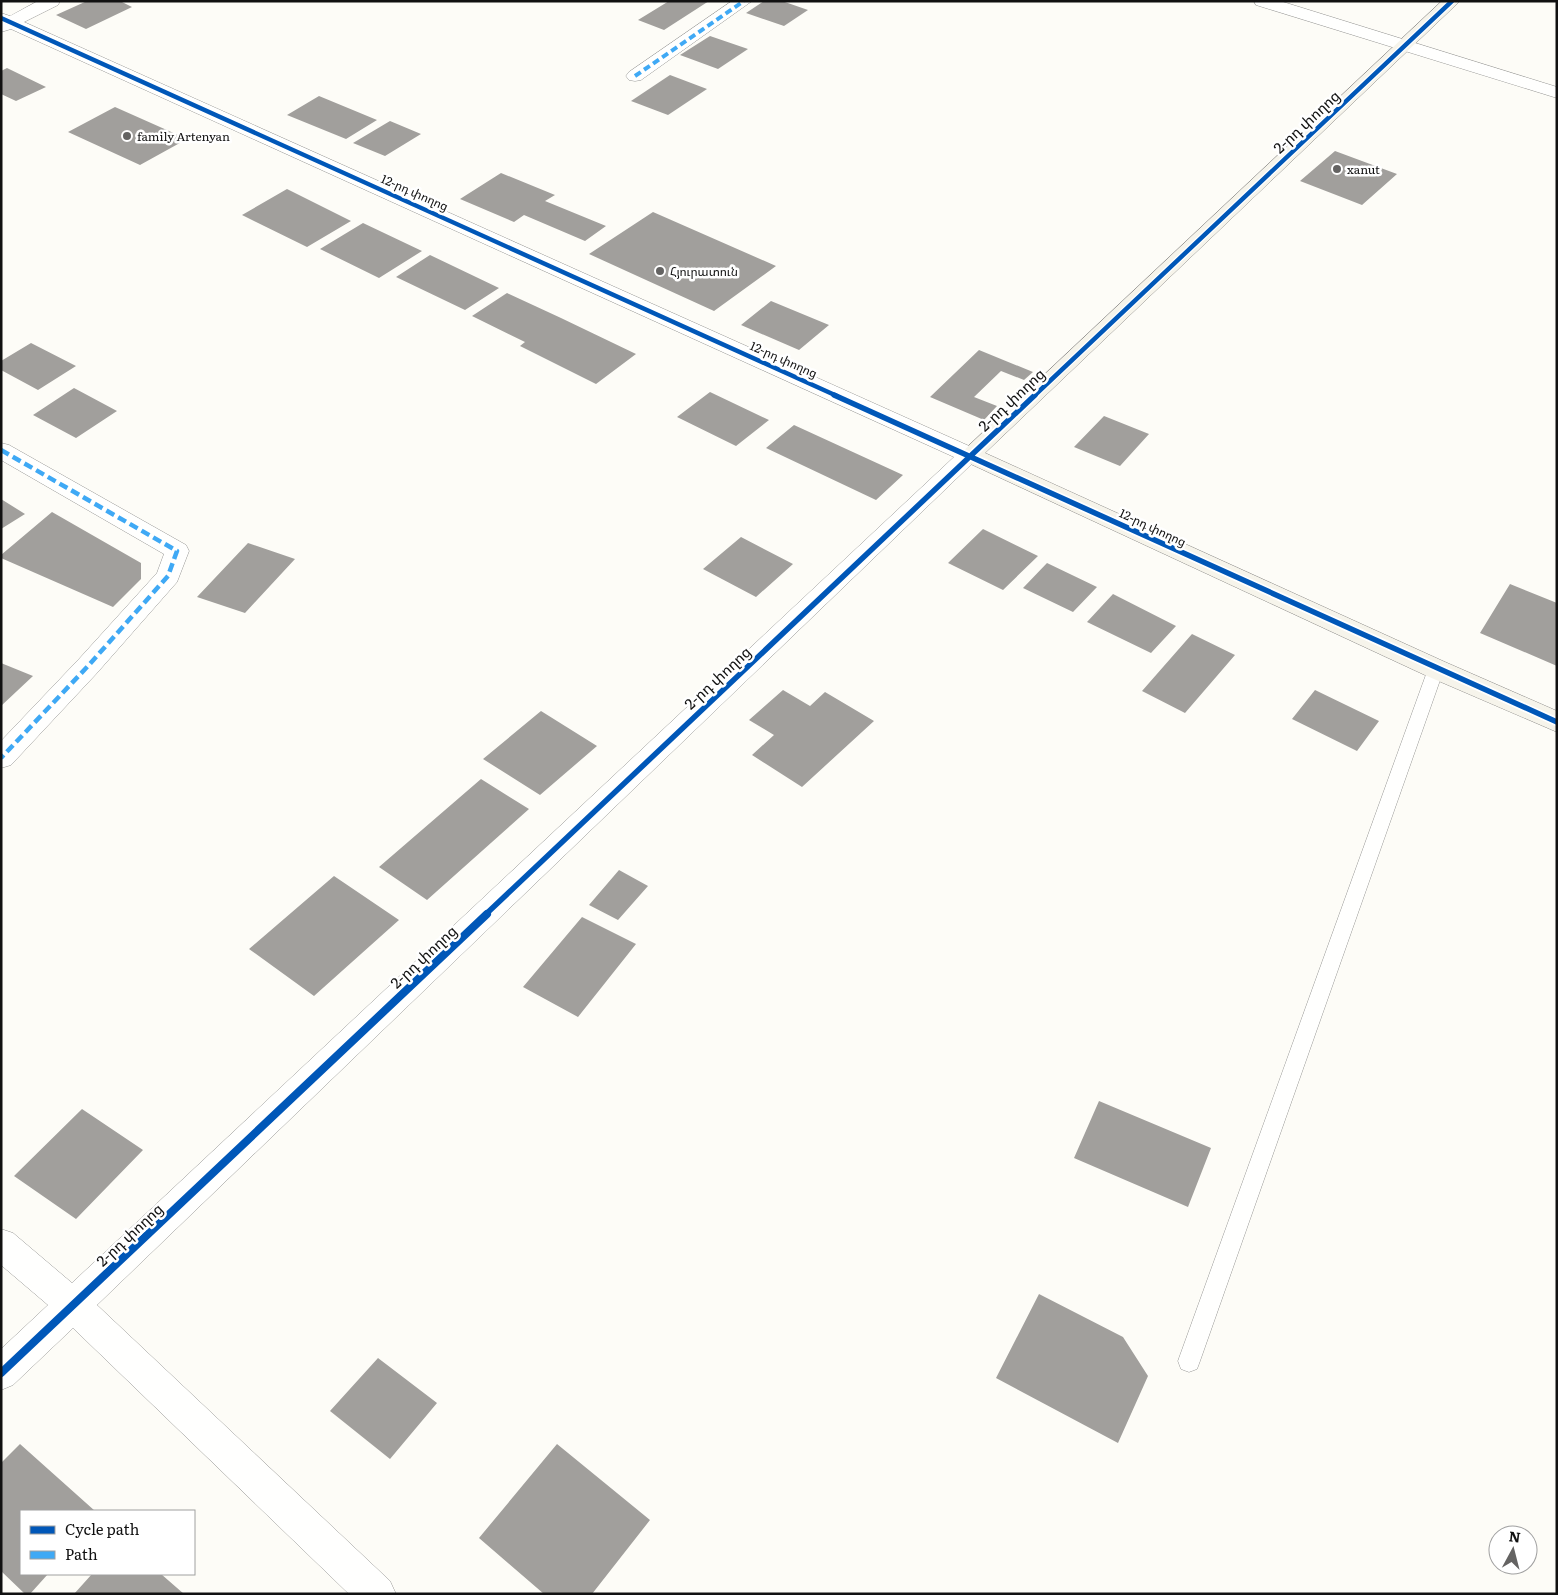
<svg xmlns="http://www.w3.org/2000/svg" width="1558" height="1595" font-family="Literata,'Noto Sans Armenian',serif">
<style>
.building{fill:#a19f9c}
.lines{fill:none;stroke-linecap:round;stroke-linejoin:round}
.lane-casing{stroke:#979795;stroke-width:1}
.street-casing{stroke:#979795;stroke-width:1}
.secondary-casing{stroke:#8e8d8b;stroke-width:1}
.lane{fill:#fffffe;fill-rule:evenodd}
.street{fill:#fffffe;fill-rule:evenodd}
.secondary{fill:#f6f4eb;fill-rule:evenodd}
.quiet-far1{stroke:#3fa9f5;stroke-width:4;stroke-dasharray:7 4;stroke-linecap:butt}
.quiet{stroke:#3fa9f5;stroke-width:4.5;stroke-dasharray:9 4.5;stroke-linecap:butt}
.cycleway-far2-casing{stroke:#fff;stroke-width:7}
.cycleway-far1-casing{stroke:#fff;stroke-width:9}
.cycleway-casing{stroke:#fff;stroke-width:11}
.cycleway-far2{stroke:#0057b8;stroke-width:4.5}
.cycleway-far1{stroke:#0057b8;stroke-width:5.5}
.cycleway{stroke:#0057b8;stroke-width:8}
.poi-dot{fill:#646362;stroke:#fff;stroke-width:2}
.labels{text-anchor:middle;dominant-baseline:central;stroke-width:5;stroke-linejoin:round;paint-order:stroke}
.far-poi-label{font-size:12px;fill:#111;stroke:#fff;text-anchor:start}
.far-street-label{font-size:12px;fill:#111;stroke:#fff}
.street-label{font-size:15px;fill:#111;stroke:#fff}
</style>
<rect width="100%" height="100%" fill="#fdfcf7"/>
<path class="building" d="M87,1H120L132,7L86,29L56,15Z
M669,1H709L664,30L638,20Z
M764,1H782L808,10L784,26L746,13Z
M710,36L748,49L718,69L680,55Z
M7,68L46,87L16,101L1,94V71Z
M670,75L707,89L668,115L631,101Z
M319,96L377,120L346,139L287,115Z
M115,107L187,139L140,165L68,132Z
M390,121L421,134L385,156L353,143Z
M1335,151L1397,174L1362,205L1300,181Z
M501,173L555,195L545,201L606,226L585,241L524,215L514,222L460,199Z
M287,189L351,221L307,247L242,215Z
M653,212L776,266L714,311L589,254Z
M363,223L422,251L379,278L320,249Z
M430,255L499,288L465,310L396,277Z
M507,293L561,318L636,354L596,384L520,346L525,342L472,316Z
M771,301L829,325L799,350L741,325Z
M31,343L76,366L38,390L1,370V361Z
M979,350L1033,372L1024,380L1001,371L974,397L997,406L984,420L930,397Z
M74,388L117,411L76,438L33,415Z
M710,392L769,420L736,446L677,417Z
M1104,416L1149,434L1120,466L1074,447Z
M794,425L903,475L876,500L766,448Z
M1,499L25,514L1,529Z
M52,512L141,563V579L113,607L1,558V555Z
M983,529L1038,556L1003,590L948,563Z
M741,537L793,564L756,597L703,569Z
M248,543L295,559L245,613L197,597Z
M1047,563L1097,587L1073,612L1023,588Z
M1510,584L1557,603V666L1480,633Z
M1113,594L1176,626L1151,653L1087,622Z
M1192,634L1235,655L1185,713L1142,691Z
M1,663L33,676L1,706Z
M783,690L810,706L825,692L874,721L802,787L752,755L774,735L749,720Z
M1315,690L1379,721L1357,751L1292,719Z
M541,711L597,746L540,795L483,759Z
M481,779L529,809L427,900L379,867Z
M619,870L648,886L618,920L589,905Z
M334,876L399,920L314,996L249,949Z
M582,917L636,944L578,1017L523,987Z
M1099,1101L1211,1148L1188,1207L1074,1158Z
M82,1109L143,1150L76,1219L14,1176Z
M1039,1294L1123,1337L1148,1376L1118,1443L996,1378Z
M378,1358L437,1403L390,1459L330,1411Z
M20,1444L95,1511H21V1574H48L30,1594H25L1,1571V1463Z
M557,1444L650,1520L592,1594H544L479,1538Z
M92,1574H161L184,1594H74Z"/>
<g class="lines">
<g class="lane-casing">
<path id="lane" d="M1436,663L1442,665L1444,669L1200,1361L1197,1369L1189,1372L1181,1369L1178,1361L1428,669L1430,665Z"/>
</g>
<g class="street-casing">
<path id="street" d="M38,1H60L58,5L24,22L978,450L981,455L97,1305L390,1581L396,1594H349L73,1328L13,1385L1,1390V1349L48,1305L1,1265V1229L13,1233L72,1283L954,457L11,29L1,32V13L10,16Z
M732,1H752L641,80L635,81L629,80L626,76L629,72Z
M1254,1H1280L1557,87V98L1256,5Z
M1,443L9,445L186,545L189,551L177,582L97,673L11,765L1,768V741L79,659L157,573L164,554L1,460Z"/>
</g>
<g class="secondary-casing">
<path id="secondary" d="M1442,1H1460L985,453L1445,662L1557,711V732L1427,676L962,460L959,455Z"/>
</g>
<use href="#lane" class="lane"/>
<use href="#street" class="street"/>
<use href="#secondary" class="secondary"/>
<path class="quiet-far1" d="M635,76L744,1"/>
<path class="quiet" d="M1,450L177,551L168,576L88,666L1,758"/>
<g class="cycleway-far2-casing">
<path id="cycleway-far2" d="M1,18L837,396
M1034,396L1452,1"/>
</g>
<g class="cycleway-far1-casing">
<path id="cycleway-far1" d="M834,395L1557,722
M485,915L1035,395"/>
</g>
<g class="cycleway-casing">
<path id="cycleway" d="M1,1373L487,914"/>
</g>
<use href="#cycleway-far2" class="cycleway-far2"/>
<use href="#cycleway-far1" class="cycleway-far1"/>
<use href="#cycleway" class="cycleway"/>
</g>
<g class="poi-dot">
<circle cx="127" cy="136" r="5"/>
<circle cx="1337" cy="169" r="5"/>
<circle cx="660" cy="271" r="5"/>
</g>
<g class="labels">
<g class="far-poi-label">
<text x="137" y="136">family Artenyan</text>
<text x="1347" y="169">xanut</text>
<text x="670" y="271">Հյուրատուն</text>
</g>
<g class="far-street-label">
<text transform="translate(415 192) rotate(24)">12-րդ փողոց</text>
<text transform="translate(784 359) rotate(24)">12-րդ փողոց</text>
<text transform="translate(1153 527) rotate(25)">12-րդ փողոց</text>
</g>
<g class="street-label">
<text transform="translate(1306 121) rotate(-43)">2-րդ փողոց</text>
<text transform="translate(1011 399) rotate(-43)">2-րդ փողոց</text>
<text transform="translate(717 677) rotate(-43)">2-րդ փողոց</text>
<text transform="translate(423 956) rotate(-43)">2-րդ փողոց</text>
<text transform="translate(129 1234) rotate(-43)">2-րդ փողոց</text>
</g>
</g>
<rect width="1558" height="1595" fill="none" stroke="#111111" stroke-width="5"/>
<rect x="20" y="1510" width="175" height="65" fill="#ffffff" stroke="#a0a0a0"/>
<rect x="30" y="1526" width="25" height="8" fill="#0057b8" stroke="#a0a0a0"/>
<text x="65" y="1535" font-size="15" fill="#111111">Cycle path</text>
<rect x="30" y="1551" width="25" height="8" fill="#3fa9f5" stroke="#a0a0a0"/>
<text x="65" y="1560" font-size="15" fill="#111111">Path</text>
<g transform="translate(1513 1550) rotate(7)"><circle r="24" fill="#ffffff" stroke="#a0a0a0"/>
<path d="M0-4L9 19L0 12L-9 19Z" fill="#646362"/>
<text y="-8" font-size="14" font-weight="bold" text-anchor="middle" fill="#111111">N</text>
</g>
</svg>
